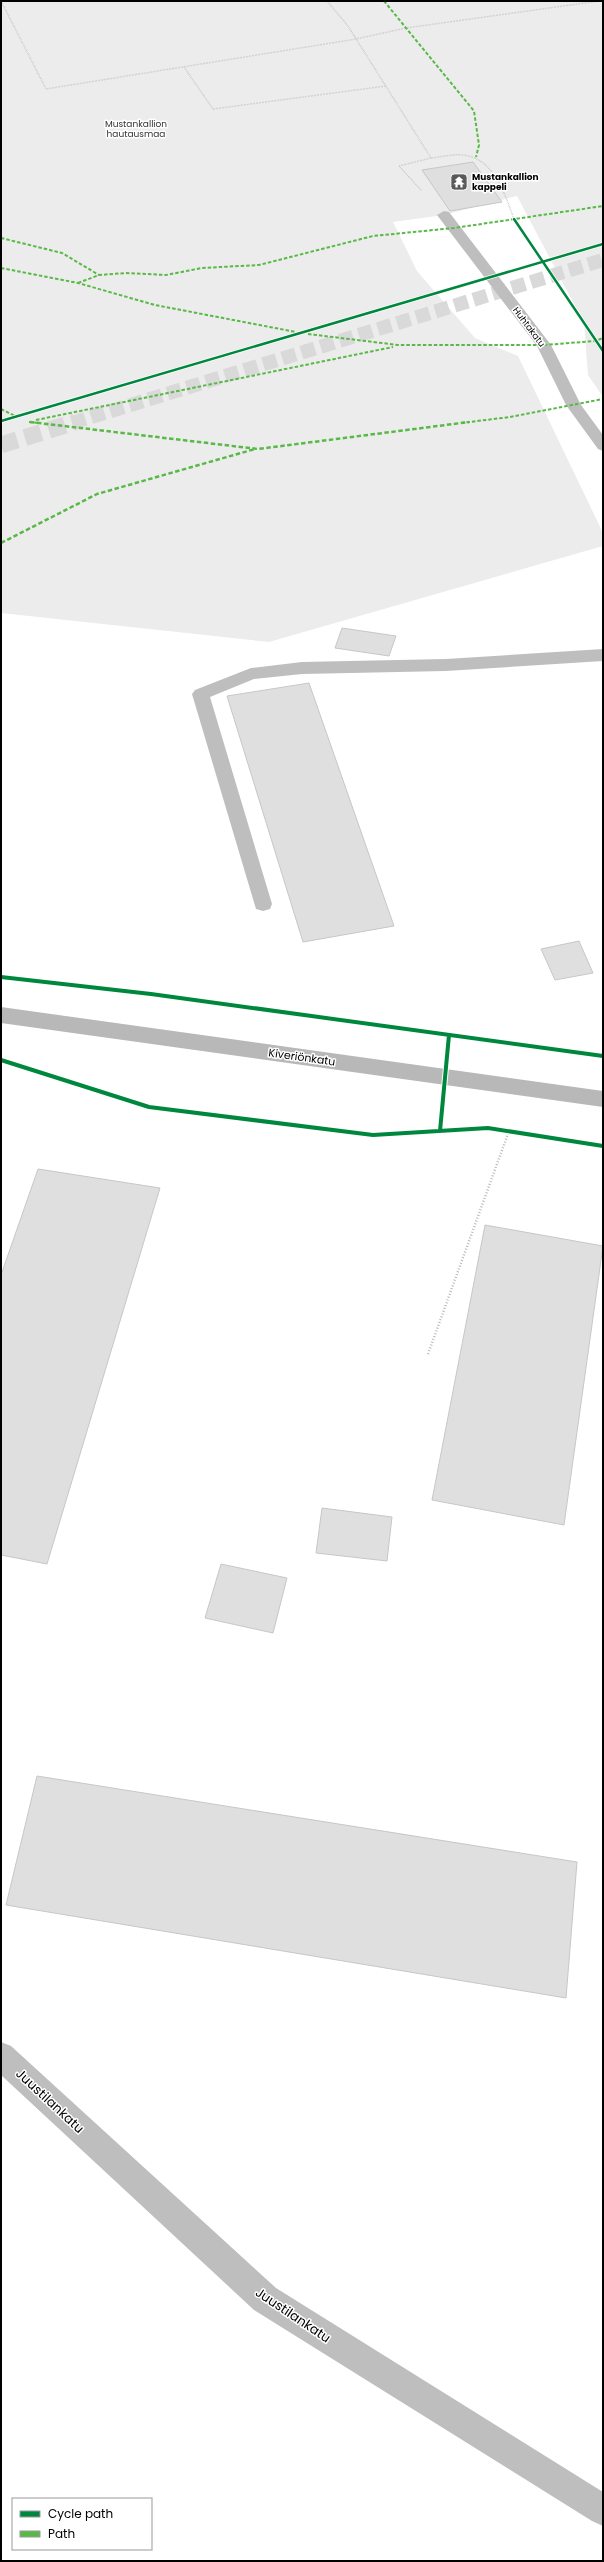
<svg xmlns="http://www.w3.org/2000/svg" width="604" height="2562" font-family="Poppins,sans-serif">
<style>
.green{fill:#ececec}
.building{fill:#dfdfdf;stroke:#c7c7c7}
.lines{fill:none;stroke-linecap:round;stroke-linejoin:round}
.secondary-tunnel-far1{stroke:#d9d9d9;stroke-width:14;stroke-dasharray:14 6;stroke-linecap:butt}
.secondary-tunnel{stroke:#d9d9d9;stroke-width:17;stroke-dasharray:17 8;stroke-linecap:butt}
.path-far1{stroke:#b9b9b9;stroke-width:1.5;stroke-dasharray:0.5 1;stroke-linecap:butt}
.path{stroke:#b9b9b9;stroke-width:2.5;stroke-dasharray:1 2;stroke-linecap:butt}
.lane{fill:#bebebe;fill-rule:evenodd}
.street{fill:#bebebe;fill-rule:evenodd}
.secondary{fill:#b8b8b8;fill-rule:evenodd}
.quiet-far1{stroke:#58b947;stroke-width:2;stroke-dasharray:3.5 2;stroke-linecap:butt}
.quiet{stroke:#58b947;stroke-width:2.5;stroke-dasharray:4.5 2.5;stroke-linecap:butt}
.cycleway-far1-casing{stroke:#fff;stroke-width:4}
.cycleway-casing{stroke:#fff;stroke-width:6}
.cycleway-far1{stroke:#00873e;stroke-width:2.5}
.cycleway{stroke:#00873e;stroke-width:4}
.labels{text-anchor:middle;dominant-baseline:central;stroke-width:3;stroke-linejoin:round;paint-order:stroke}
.far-park-label{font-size:9px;fill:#333;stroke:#fff}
.far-poi-label{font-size:9px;font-weight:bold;fill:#000;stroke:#fff;text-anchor:start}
.far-street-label{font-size:9px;fill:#000;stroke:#fff}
.street-label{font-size:11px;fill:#000;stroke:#fff}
.near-street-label{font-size:13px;fill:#000;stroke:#fff}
</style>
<rect width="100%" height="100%" fill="#fff"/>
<path class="green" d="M1,1H603V397L588,375L584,323L517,196L444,215L393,222L417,271L475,338L518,356L603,533V546L269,642L1,613Z"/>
<path class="building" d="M473,162L502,202L450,211L422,170Z
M342,628L396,636L389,656L335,648Z
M309,683L394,926L303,942L227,696Z
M579,941L593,973L555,980L541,949Z
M38,1169L160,1188L47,1564L1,1555V1275Z
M485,1225L603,1246L564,1525L432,1500Z
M322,1508L392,1517L387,1561L316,1553Z
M221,1564L287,1578L273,1633L205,1618Z
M37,1776L577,1862L566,1998L6,1905Z"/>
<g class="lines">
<path class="secondary-tunnel-far1" d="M72,423L603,260"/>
<path class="secondary-tunnel" d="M1,445L75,422"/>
<path class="path-far1" d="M1,1L46,89L356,39L406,28L599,1
M327,1L348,26L431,158L399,166L421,190
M184,67L213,109L386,86
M431,158C441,157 452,154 462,155C494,157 505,195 514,219"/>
<path class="path" d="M428,1354L509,1131"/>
<path class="lane" d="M603,649V661L446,671L302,674L254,679L210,697L272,904L270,909L263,911L256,909L192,694L195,690L251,668L302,662L446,659Z"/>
<path class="street" d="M444,211L449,212L551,345L581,405L603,435V451L598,449L566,405L537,346L437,215Z
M1,2042L11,2046L276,2288L603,2492V2526L592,2521L254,2310L1,2075Z"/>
<path class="secondary" d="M1,1007L603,1091V1107L1,1023Z"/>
<path class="quiet-far1" d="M384,1L474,111L479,145L476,157
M1,238L62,253L99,275
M1,268L78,283L155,305L296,332
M78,283L99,275L126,273L166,275L202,268L259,265L373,236L454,228L603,206
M308,334L398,345H544L595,341L603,338
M1,409L17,417
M36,420L393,347
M29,422L39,423
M461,423L510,417L603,399"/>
<path class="quiet" d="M30,422L258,449L469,422
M1,543L97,494L255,449"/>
<g class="cycleway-far1-casing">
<path id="cycleway-far1" d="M514,219L603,351
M1,421L603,244"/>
</g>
<g class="cycleway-casing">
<path id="cycleway" d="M1,977L151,994L603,1056
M1,1060L149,1107L373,1135L488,1128L603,1146
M440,1131L449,1035"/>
</g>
<use href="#cycleway-far1" class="cycleway-far1"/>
<use href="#cycleway" class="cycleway"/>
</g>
<defs>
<g id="temple-square" transform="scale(0.9)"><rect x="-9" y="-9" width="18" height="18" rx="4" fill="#595959" stroke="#fff"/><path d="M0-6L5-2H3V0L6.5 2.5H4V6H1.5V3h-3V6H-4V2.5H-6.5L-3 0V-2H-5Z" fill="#fff"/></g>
</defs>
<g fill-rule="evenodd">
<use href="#temple-square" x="459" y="182"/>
</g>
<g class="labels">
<g class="far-park-label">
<text x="136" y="124">Mustankallion<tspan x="136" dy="10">hautausmaa</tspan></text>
</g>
<g class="far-poi-label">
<text x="472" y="177">Mustankallion<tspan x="472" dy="10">kappeli</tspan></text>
</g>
<g class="far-street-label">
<text transform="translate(529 327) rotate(53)">Huhtakatu</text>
</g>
<g class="street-label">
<text transform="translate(302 1057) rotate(8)">Kiveriönkatu</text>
</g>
<g class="near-street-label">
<text transform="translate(50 2101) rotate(43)">Juustilankatu</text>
<text transform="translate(293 2315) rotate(34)">Juustilankatu</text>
</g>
</g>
<rect width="604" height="2562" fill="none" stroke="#000000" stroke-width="4"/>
<rect x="12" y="2498" width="140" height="52" fill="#ffffff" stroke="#999999"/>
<rect x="20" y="2511" width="20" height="6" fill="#00873e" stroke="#999999"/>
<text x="48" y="2518" font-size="12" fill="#000000">Cycle path</text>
<rect x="20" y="2531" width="20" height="6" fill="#58b947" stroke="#999999"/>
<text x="48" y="2538" font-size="12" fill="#000000">Path</text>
</svg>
